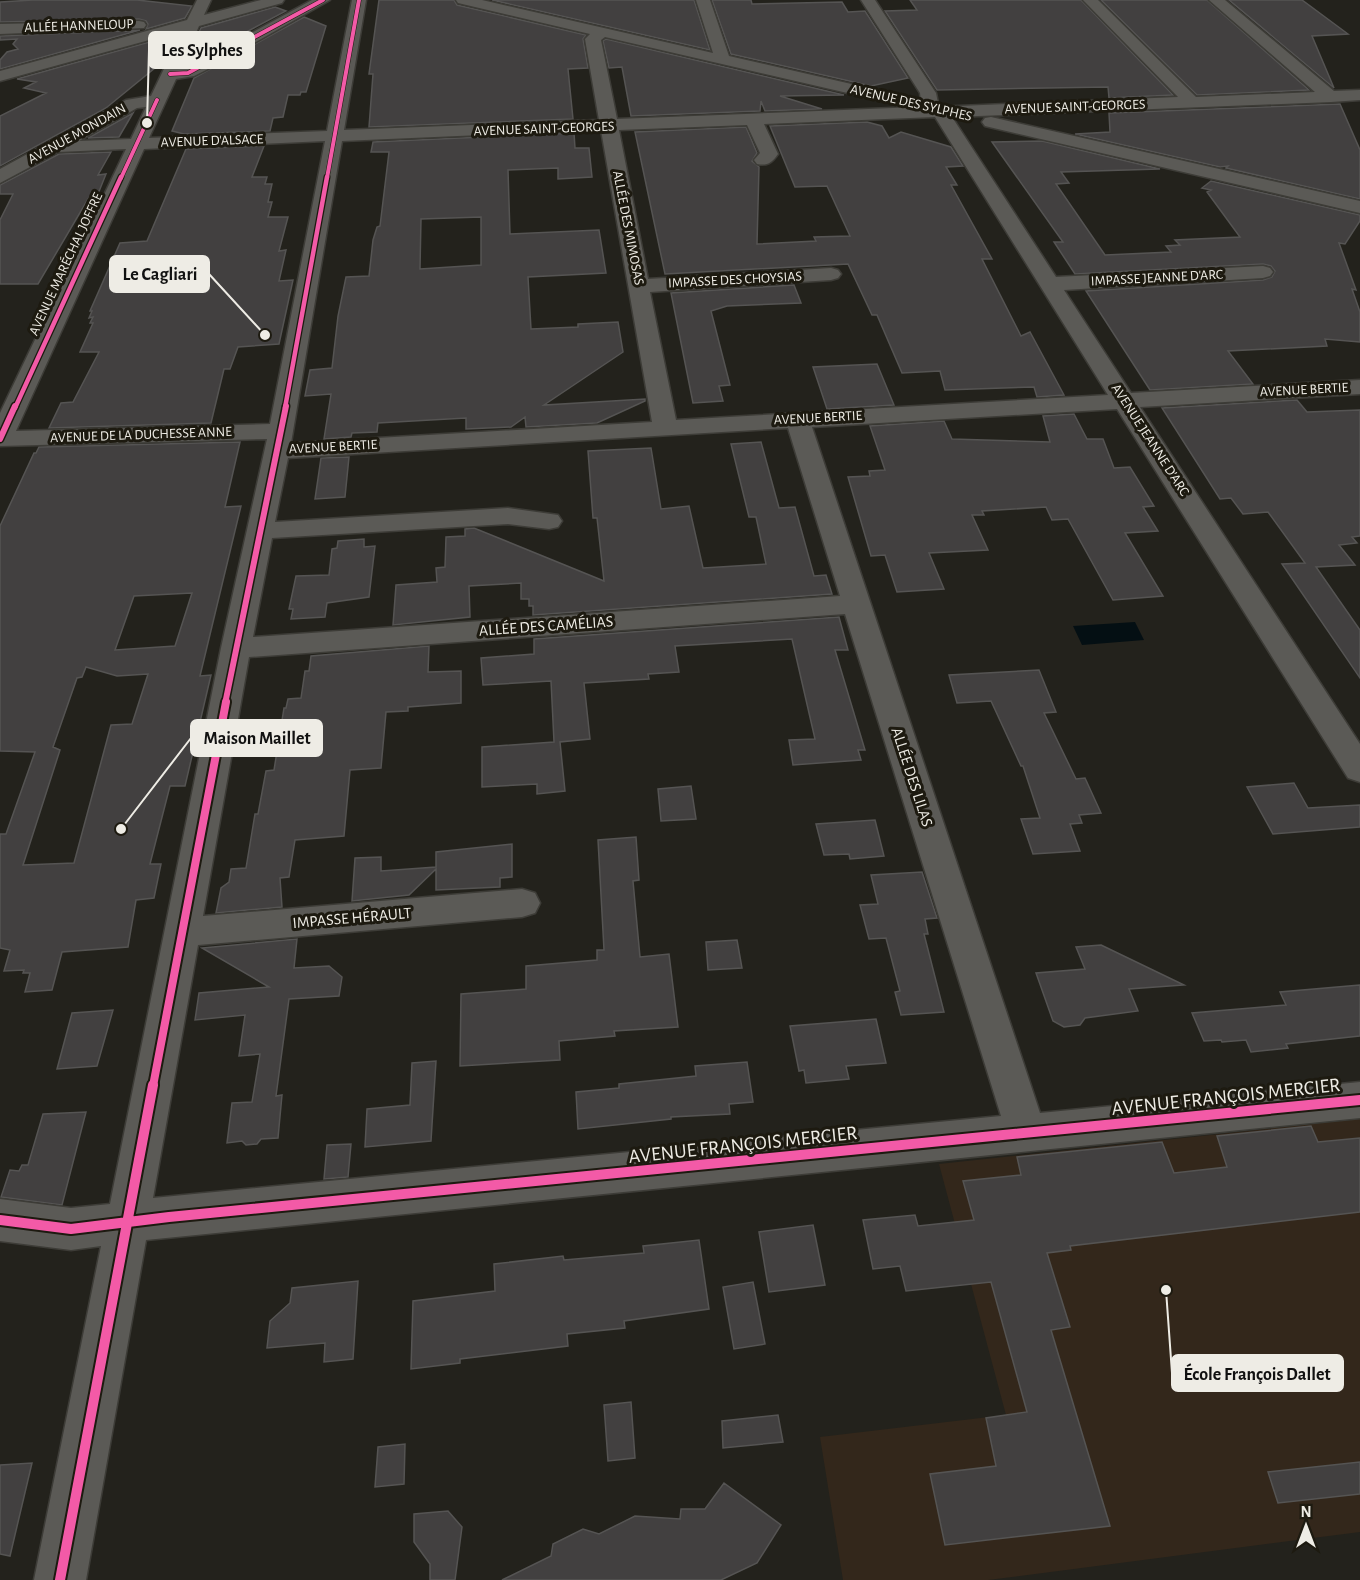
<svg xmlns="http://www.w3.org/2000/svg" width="1360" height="1580" font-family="'Alegreya Sans',sans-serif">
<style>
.education{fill:#33271b}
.water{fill:#040f13}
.building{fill:#424040;stroke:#555453;stroke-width:1.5;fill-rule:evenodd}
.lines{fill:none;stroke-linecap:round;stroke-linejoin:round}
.minor-casing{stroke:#3d3c37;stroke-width:3}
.minor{fill:#5b5a56;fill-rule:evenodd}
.cycleway-far4-casing{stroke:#1d1a10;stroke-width:5}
.cycleway-far3-casing{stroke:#1d1a10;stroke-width:7}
.cycleway-far2-casing{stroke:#1d1a10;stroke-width:9}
.cycleway-far1-casing{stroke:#1d1a10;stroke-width:12}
.cycleway-casing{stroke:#1d1a10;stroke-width:14}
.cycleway-far4{stroke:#f35aa7;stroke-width:4}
.cycleway-far3{stroke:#f35aa7;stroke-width:4.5}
.cycleway-far2{stroke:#f35aa7;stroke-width:6}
.cycleway-far1{stroke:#f35aa7;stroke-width:8}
.cycleway{stroke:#f35aa7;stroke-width:10}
.labels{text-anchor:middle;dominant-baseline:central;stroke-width:6;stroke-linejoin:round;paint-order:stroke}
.far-street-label{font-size:14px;fill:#eeece5;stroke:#1d1a10}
.street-label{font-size:16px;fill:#eeece5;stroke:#1d1a10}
.near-street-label{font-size:20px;fill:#eeece5;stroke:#1d1a10}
.leader{fill:none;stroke:#eeece5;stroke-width:2}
.callout-dot{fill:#eeece5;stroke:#1d1a10;stroke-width:2}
.callout{fill:#eeece5;stroke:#eeece5;stroke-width:2}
.callout-label{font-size:18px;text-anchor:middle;font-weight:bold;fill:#111}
</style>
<rect width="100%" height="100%" fill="#23221c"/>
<path class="education" d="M1360,1119V1532L988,1580H843L820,1437L1006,1415L939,1164Z"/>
<path class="water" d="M1135,622L1144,640L1082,645L1073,626Z"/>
<path class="building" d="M33,0H137L192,6L185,18L146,29L148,24L146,21L139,19L0,22V2Z
M379,0H454L457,5L586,35L583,39L588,68L568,69L573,119L369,127L373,74H369Z
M492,0H694L710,50Z
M712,0H751L752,4L842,2L848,12L865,11L908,78L871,86L731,54Z
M910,0H1081L1173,95L1109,98L1108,87L937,90L885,11L917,10Z
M1101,0H1207L1309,90L1197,95Z
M1229,0H1302L1348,34L1312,36L1334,88Z
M275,7L286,11L184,65L201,28Z
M304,17L326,26L306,92H301L300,95H288L283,117L273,118L270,131L184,134L172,131L194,78Z
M140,30L0,69V60L7,52L18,49L13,44L17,39L0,40V36Z
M178,34L162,68H155L106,108L0,166V116L46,93L24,88L36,82L17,79Z
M606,39L844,95L780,96L822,109L765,111L761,101L760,111L631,116L622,67L609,68L603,41Z
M1340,104L1360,150V199L1226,168L1228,166L1220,167L1075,134L1110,132L1109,113Z
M133,113L119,137L88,138Z
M867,122L882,126L889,138L901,132L951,147L963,166L946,167L957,185H951L992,259H982L1021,336L1030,332L1064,395L1037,397L1034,387L945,390L940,371L902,373L877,315H872L848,264L665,274L635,132L746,127L757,153L752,161L759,167L757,244L816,241L814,237L850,236L827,186L795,187L770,126Z
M574,133L575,148H589L592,177L558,179V168L508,170L510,234L599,230L606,273L528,277L531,329L578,327V324L618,322L623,352L544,405L645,399V401L597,423L526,427L525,417L511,427L466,429V418L378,423L377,432L352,433L351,437L324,439L331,394L305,396L310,370L332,368L338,316L346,277L369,276L373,240L377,227L380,226L389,152H371L373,142ZM481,217V265L420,269L421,219Z
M1042,141L1160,169L1061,172L1069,183L1056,184L1105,255L1171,252L1166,246L1180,245L1175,240L1240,237L1207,192L1211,190L1202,188L1211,181L1360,215V221L1345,244L1339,243L1356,290L1352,289L1360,312V342L1325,339L1327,346L1228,351L1253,384L1150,390L1086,291L1263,280L1272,277L1275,271L1271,266L1263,264L1075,274L1054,242H1063L992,142Z
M264,146L252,177H267L265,184H272L268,202H272L268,217H288L279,251L286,250L279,281L293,280L279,344L238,347L230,369H224L211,423L49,428L61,403L73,402L99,352H80L93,323H90L93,317L89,318L92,311H90L120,243L147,241L186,149Z
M111,152L98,175L106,174L96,199H88L38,284H0V220L13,194H0V185L59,154Z
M794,285L801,303L727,306L711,311L730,385L719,386L723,401L693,403L671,293Z
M877,364L894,405L827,409L813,367Z
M1297,400L1307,412L1360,410V536L1352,537L1357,543L1339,545L1355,565L1316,567L1360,630V678L1282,564L1305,563L1268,512L1243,514L1231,498L1220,499L1162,408Z
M1074,414L1087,439H1103L1114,468L1130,467L1154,506L1143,507L1158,531L1125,533L1163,596L1113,600L1068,519L1052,520L1046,507L982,511L984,515H972L988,550L929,553L944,589L897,592L885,555L871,556L848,477L870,476L869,471L885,470L870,426L944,421L952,439L1050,442L1043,416Z
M240,442L225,507L241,506L200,676L211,675L185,786H170L150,864H161L154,898L136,900L128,947L62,952L52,990L25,992L30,973H23L24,970L4,971L10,950L0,948V834H6L35,752L0,751V526L34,453H36L39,447ZM192,593L175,646L115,650L134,596ZM86,667L117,676L148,674L132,724L111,725L74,863L23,865L60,750L53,747L77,678L82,677Z
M761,442L779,508L795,507L814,576L826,575L832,594L533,615V606H529V599H521V583L469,586L470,617L393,625L396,585L437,582L436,568L445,567L446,537L465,536V529L474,528L604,581L597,518H593L588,451L651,448L661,509L689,506L703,568L766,564L756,517H749L731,444Z
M349,457L345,497L315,499L321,458Z
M364,539V547L375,546L369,597L327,603L325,617L291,619L293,609H289L296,576L329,575L332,549L337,548L338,541Z
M839,617L848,650H835L865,750H858L861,760L793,765L789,740L815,739L792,639L675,646L679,672L648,674L649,679L584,683L590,739L560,742L565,791L537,794V784L482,787V747L554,742L551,681L483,685L481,658L534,654V639Z
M429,646L428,672L461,671V703L408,707V711L386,712L381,768L350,770L344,836L295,840L289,877L280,878L282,907L216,913L221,888L229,882L231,869L246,868L255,814H258L266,771L274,770L284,708H286L288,699L301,698L305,671H309L311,656Z
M1039,670L1056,712L1044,713L1076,779L1085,778L1101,813L1079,815L1082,823L1070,824L1080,851L1033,854L1021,819L1040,818L1023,766H1021L991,701L957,703L949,675Z
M1294,783L1308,808L1360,805V827L1273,834L1247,787Z
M691,786L696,819L661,821L658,789Z
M875,820L884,856L850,859L849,854L824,855L816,824Z
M636,837L639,880L633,881L640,957L669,954L678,1027L614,1031L615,1036L559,1041L560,1060L460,1066L461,994L526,989V966L597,960V950H604L598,840Z
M512,844V877L500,878V887L436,890V869L409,895L352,901L355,858L381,857V871L436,867V852Z
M922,872L937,918L925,919L928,934H924L944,1012L901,1015L895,992L900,991L886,938L869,939L860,905L878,904L871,875Z
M297,939L294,968L329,966L342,977L339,996L289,999L276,1096L282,1095L278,1138L261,1139L257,1144L246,1145L242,1141L227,1143L232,1103L252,1102L260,1054L239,1056L245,1015L195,1020L199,993L269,987L202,948Z
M737,940L742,968L708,970L706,942Z
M1101,945L1184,985L1129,989L1138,1011L1085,1018L1080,1025L1064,1027L1053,1021L1036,973L1085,969L1076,947Z
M1360,985V1036L1286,1044L1288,1048L1251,1052L1246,1040L1222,1042L1221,1040L1204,1041L1192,1013L1286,1005L1280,992Z
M113,1010L97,1066L57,1069L72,1013Z
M876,1019L886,1063L846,1066L849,1079L806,1083L804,1070L799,1071L790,1026Z
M436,1061L431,1141L365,1147L367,1109L410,1105L412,1063Z
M747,1062L753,1102L729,1104L730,1114L671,1117V1119L578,1129L576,1092L619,1088V1084L696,1076L695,1066Z
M86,1112L62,1205L1,1197L10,1170L19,1171L22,1165H28L43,1114Z
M1311,1126L1318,1142L1360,1138V1212L1070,1246L1071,1250L1047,1253L1070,1327L1051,1330L1110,1526L945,1545L930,1474L996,1466L986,1418L1027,1412L991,1282L906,1291L900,1266L873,1269L863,1220L915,1215L918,1226L974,1220L963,1181L1021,1175L1017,1157L1162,1142L1174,1173L1227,1167L1217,1136Z
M351,1144L348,1177L324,1179L327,1145Z
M813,1225L825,1285L769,1292L759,1232Z
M699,1240L709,1309L624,1321L625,1328L567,1334L568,1346L460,1359V1363L411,1369L413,1301L495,1291L494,1264L563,1256L564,1260L644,1253L643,1246Z
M358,1281L353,1359L324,1362L325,1343L267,1348L270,1321L290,1303L292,1288Z
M753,1282L765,1344L734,1349L723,1287Z
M631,1402L635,1458L608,1461L604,1405Z
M778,1415L783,1442L723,1448L722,1421Z
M405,1444L404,1484L375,1487L378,1447Z
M1360,1462V1494L1278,1503L1268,1472Z
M32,1463L10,1556L0,1554V1465Z
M724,1483L781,1525L757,1563L721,1580H502L551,1556L553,1544L583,1529L599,1534L635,1516L680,1519L681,1509H705Z
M448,1511L462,1527L455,1580H430V1564L414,1542V1514Z"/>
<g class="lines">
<g class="minor-casing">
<path id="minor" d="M197,0H211L204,15L261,0H284L282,3L199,26L180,69L196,63L312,0H330L208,69L194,76L176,79L149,138L327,131L352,0H366L344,130L599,120L585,39L590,34L458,3L456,0H482L713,53L696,0H710L729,56L908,97L916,102L908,107L605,37L601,40L617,119L918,107L921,101L920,93L861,0H875L936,93L938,103L936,107L1178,97L1083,0H1098L1196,97L1315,92L1209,0H1225L1334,91L1360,90V100L1331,102L952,117L1056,277L1263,266L1270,268L1273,272L1270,276L1263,278L1064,290L1131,393L1360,380V394L1140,407L1360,744V782L1348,778L1117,409L812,427L1040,1113L1360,1082V1118L146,1240L86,1580H34L101,1246L71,1250L0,1241V1199L71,1208L110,1204L221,648L267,439L0,446V413L126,149L58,152L0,183V169L126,100L151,96L182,31L0,81V71L187,20ZM146,107L131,139L79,141L137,108ZM935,117L1108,395L676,420L650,292L831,280L838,278L841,274L838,270L831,268L648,279L619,130L747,125L760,153L754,160L757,164C767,166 772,163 778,154L764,124ZM601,130L652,422L291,443L342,141ZM325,141L270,424L16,431L144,149ZM788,428L840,596L253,637L272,538L508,524L549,529L558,527L562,521L558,515L508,508L275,522L288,458ZM845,614L1001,1116L153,1198L198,945L522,917L535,913L540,903L535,893L522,889L203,916L249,657Z
M139,21L144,22L146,25L144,28L0,34V24Z
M991,117L1360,201V213L985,126L982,122L985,118Z"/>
</g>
<use href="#minor" class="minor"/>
<g class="cycleway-far4-casing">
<path id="cycleway-far4" d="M170,74L188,73L323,0
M121,178L157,100
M327,178L359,0"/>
</g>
<g class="cycleway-far3-casing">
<path id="cycleway-far3" d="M15,408L121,177
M285,408L327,177"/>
</g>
<g class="cycleway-far2-casing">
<path id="cycleway-far2" d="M0,439L15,406
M225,704L286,406"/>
</g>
<g class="cycleway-far1-casing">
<path id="cycleway-far1" d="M153,1086L226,702"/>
</g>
<g class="cycleway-casing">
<path id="cycleway" d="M0,1220L71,1229L169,1217L1360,1100
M60,1580L153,1085"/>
</g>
<use href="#cycleway-far4" class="cycleway-far4"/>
<use href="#cycleway-far3" class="cycleway-far3"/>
<use href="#cycleway-far2" class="cycleway-far2"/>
<use href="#cycleway-far1" class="cycleway-far1"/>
<use href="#cycleway" class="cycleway"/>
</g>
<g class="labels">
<g class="far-street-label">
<text transform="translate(79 26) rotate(-2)">ALLÉE HANNELOUP</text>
<text transform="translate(911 103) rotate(13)">AVENUE DES SYLPHES</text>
<text transform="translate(1075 107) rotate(-2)">AVENUE SAINT-GEORGES</text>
<text transform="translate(544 129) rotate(-2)">AVENUE SAINT-GEORGES</text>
<text transform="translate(77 134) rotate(-29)">AVENUE MONDAIN</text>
<text transform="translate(212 141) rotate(-2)">AVENUE D'ALSACE</text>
<text transform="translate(628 228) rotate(79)">ALLÉE DES MIMOSAS</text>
<text transform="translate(66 264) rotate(-65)">AVENUE MARÉCHAL JOFFRE</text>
<text transform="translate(1157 278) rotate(-3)">IMPASSE JEANNE D'ARC</text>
<text transform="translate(735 280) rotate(-3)">IMPASSE DES CHOYSIAS</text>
<text transform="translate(1304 390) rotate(-3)">AVENUE BERTIE</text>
<text transform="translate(818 418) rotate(-3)">AVENUE BERTIE</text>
<text transform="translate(141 435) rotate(-2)">AVENUE DE LA DUCHESSE ANNE</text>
<text transform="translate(1150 440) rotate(57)">AVENUE JEANNE D'ARC</text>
<text transform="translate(333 447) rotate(-3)">AVENUE BERTIE</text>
</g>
<g class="street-label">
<text transform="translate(546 626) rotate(-4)">ALLÉE DES CAMÉLIAS</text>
<text transform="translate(912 777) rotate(72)">ALLÉE DES LILAS</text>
<text transform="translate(352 918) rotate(-5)">IMPASSE HÉRAULT</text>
</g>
<g class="near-street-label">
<text transform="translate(1226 1097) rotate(-6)">AVENUE FRANÇOIS MERCIER</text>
<text transform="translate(743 1145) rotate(-6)">AVENUE FRANÇOIS MERCIER</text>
</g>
</g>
<path class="leader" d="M147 123L149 50M265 335L209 274M121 829L191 738M1166 1290L1172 1373"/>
<g class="callout-dot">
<circle cx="147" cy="123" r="6"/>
<circle cx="265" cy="335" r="6"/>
<circle cx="121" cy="829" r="6"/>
<circle cx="1166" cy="1290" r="6"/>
</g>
<g class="callout">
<rect x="149" y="32" width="105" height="36" rx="6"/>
<rect x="110" y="256" width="99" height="36" rx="6"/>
<rect x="191" y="720" width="131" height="36" rx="6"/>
<rect x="1172" y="1355" width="171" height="36" rx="6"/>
</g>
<g class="callout-label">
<text x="202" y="56">Les Sylphes</text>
<text x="160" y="280">Le Cagliari</text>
<text x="257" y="744">Maison Maillet</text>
<text x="1257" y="1380">École François Dallet</text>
</g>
<g transform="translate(1306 1526)" stroke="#1d1a10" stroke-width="4.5" paint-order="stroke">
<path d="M0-4.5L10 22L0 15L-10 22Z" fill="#eeece5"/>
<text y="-9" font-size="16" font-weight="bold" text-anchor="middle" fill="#eeece5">N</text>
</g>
</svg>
